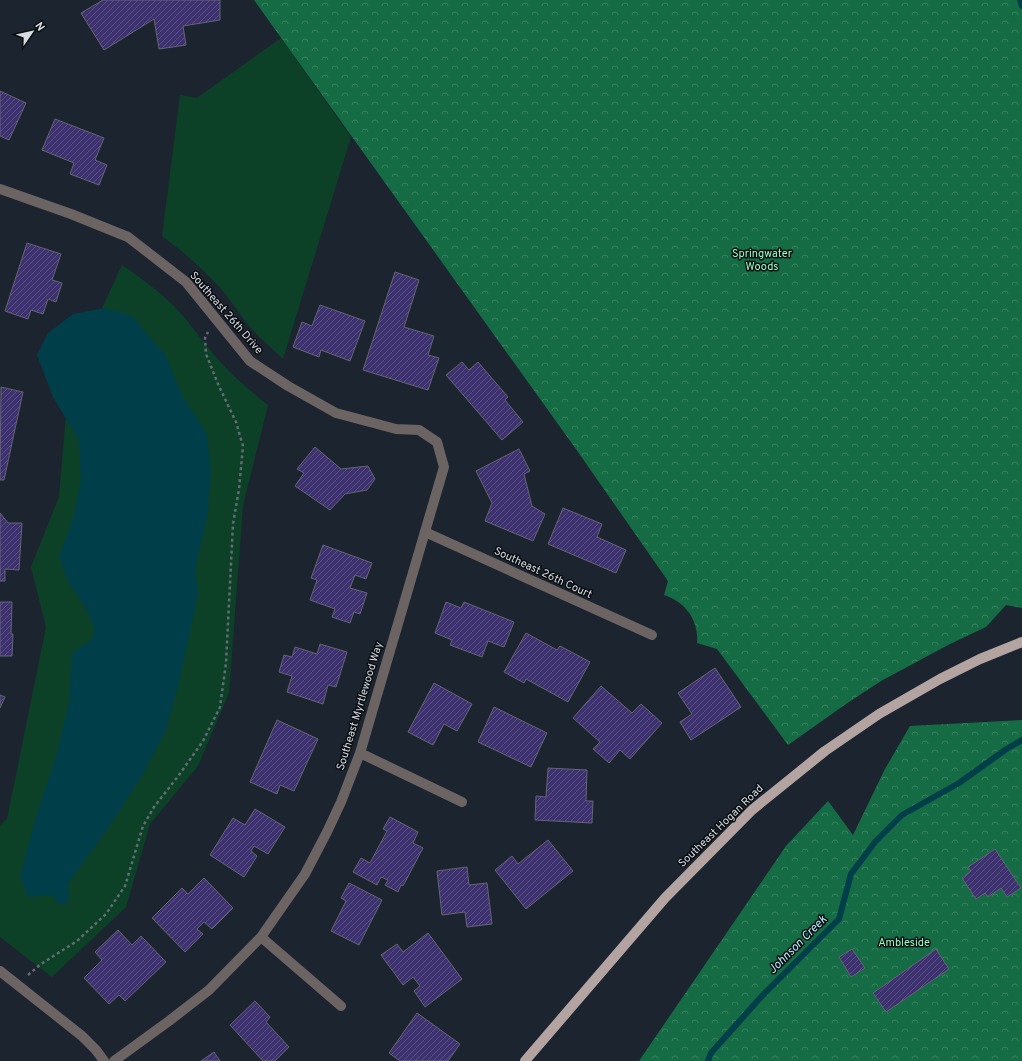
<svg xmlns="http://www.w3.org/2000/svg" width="1022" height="1061" font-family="Overpass,sans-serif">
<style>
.green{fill:#0c4128}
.forest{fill:url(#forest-crowns)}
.water{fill:#003e4a}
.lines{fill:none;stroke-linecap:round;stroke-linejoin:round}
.stream{stroke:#003e4a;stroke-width:6}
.building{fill:url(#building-hatch);stroke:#656472}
.path{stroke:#636b73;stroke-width:2.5;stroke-dasharray:3 3;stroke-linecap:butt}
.minor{stroke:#6c6463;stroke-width:10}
.major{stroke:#b4a4a1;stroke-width:10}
.labels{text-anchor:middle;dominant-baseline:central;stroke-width:3;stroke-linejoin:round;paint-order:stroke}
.park-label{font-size:11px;fill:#94ffc2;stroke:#0a0e12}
.street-label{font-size:11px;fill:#d5dbe1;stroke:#0a0e12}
.water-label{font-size:12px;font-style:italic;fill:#baebf7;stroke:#0a0e12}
</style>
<defs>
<pattern id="forest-crowns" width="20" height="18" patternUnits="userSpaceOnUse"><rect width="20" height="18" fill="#156b43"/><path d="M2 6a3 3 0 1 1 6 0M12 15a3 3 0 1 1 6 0" fill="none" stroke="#36805e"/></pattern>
<pattern id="building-hatch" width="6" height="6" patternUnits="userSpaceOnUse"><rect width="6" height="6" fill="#3d326f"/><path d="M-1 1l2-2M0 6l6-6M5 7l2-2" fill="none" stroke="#584f83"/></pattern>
</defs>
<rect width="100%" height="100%" fill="#1c252f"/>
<path class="green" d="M281,38L351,137L283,359L252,330L223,291L204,271L184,253L162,236L180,95L197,98Z
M122,265C140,277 157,290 173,305C189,321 201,340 216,357C231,375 249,390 268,405L243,505L229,693L198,766L150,824L126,907L52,977L0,937V825L7,819L46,627L31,567L59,497L69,380Z"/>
<path class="forest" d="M254,0H1022V608L1006,605L986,627L950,644L881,681L846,704L788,745L717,649L697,643C699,621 686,602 664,595L668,581L578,452Z
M1022,720V1061H639L786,846L828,801L853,835L885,769L910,726Z"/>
<path class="water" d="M105,308L132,316L166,356L182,395L207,434L211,470L208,514L195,569L198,594L179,683L166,730L143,774L111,824L68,884L69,899L64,905L58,903L51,895L28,897L20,876L37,814L56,757L69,702L72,653L91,640L95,629L87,610L69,583L59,557L73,519L81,481L79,440L53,397L37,355L48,333L73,314Z"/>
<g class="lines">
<path class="stream" d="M1020,0L1022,6
M708,1061L711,1053L761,997L839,919L851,874L875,842L902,815L959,783L1005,750L1022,740"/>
</g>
<path class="building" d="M103,0H220V20L183,26L186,45L159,49L154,19L104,50L81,13Z
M0,91L26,103L9,140L0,136Z
M55,119L104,138L95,160L107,165L99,185L70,174L74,163L42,150Z
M27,243L61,254L52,280L62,283L56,302L48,299L43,314L31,310L28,319L5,311Z
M395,272L419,280L404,327L434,336L428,355L439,358L428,390L363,370Z
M320,305L365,321L350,361L321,350L319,357L293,347L302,322L312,326Z
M462,362L469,370L478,362L508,397L505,400L523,422L502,440L446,375Z
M1,387L23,392L4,480H0Z
M315,447L341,469L368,466L375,479L367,490L345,494L330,510L295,486L304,473L297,469Z
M519,449L530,471L524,474L532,506L545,514L533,541L485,521L492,503L476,471Z
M563,508L602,524L597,537L626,550L616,573L548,544Z
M0,513L8,523H22L19,570L5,569V581H0Z
M323,545L372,563L366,579L355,575L350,588L367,593L360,614L354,612L350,623L332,617L335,609L310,600L317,580L311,578Z
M0,602H12L11,634H13L12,656H0Z
M446,602L461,608L464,602L514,622L504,647L488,641L482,657L450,645L452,640L435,633Z
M526,633L557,650L560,646L590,662L568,702L526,679L524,683L504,672Z
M320,644L347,652L336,687L328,685L323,704L287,692L292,676L279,672L284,655L292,657L295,647L317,654Z
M715,668L741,707L691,740L680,722L692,714L678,693Z
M434,683L472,704L457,731L444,724L433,745L408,732Z
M601,686L632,713L641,704L662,723L630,759L620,750L609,763L593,749L600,742L573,718Z
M0,695L5,697L0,708Z
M494,707L547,733L531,767L478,742Z
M277,720L318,739L294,791L280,785L277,794L250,782Z
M548,768L587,770L586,801H593L592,823L535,820L536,796L546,797Z
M255,809L285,827L268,854L254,846L251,851L257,856L244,877L210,855L233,818L245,825Z
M390,817L418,832L413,843L423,848L403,886L401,885L398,892L385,885L388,880L381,877L377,885L353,872L361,858L370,863L387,831L383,829Z
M548,840L573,871L526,909L495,870L512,856L518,864Z
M995,849L1021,888L1007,897L1001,888L988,897L985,893L976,899L962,878L971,871L968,867Z
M467,867L469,885L487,883L492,924L467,927L465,912L442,915L437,871Z
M204,878L233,908L212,929L204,922L197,929L203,934L185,952L152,918L182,888L188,894Z
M349,883L382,900L359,945L331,931L346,901L341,898Z
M118,930L132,945L141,936L166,962L125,1001L119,995L109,1004L84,978L102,960L95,952Z
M428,933L462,979L425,1007L414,991L420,986L413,977L403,985L381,955L397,944L403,952Z
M852,949L865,968L851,977L839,957Z
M936,949L949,969L886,1012L873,993Z
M255,1001L270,1017L266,1022L289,1047L275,1061H263L230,1025Z
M417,1013L460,1044L448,1061H400L389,1053Z
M214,1052L220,1061H201Z"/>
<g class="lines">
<path class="path" d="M28,975L41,964L77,941L106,914L125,886L143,826L154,807L179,775L203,741L220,707L226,663L233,524L239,489L243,446L236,422L218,384L206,354L205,338L208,332"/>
<path class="minor" d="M0,189L71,214L128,237L186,282L250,361L288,386L336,413L396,429L419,430L437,442L444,467L360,753L341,802L327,832L305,874L261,937L209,990L169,1021L114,1061
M425,532L652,635
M360,753L462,802
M261,937L341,1006
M0,971L82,1036L96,1050L104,1061"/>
<path class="major" d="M525,1061L665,898L752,810L825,751L879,714L940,679L980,659L1022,642"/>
</g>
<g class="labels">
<g class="park-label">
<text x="762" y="254">Springwater<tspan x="762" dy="13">Woods</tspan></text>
<text x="904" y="943">Ambleside</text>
</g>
<g class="street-label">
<text transform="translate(226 313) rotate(49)">Southeast 26th Drive</text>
<text transform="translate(543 573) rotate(25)">Southeast 26th Court</text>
<text transform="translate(360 706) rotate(-73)">Southeast Myrtlewood Way</text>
<text transform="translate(721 826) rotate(-44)">Southeast Hogan Road</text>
</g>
<g class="water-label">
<text transform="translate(798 945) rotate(-45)">Johnson Creek</text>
</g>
</g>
<g transform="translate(32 32) rotate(56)" stroke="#0a0e12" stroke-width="3" paint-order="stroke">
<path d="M0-3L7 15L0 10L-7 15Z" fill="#d5dbe1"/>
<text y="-6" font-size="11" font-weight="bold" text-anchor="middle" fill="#d5dbe1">N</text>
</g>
</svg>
